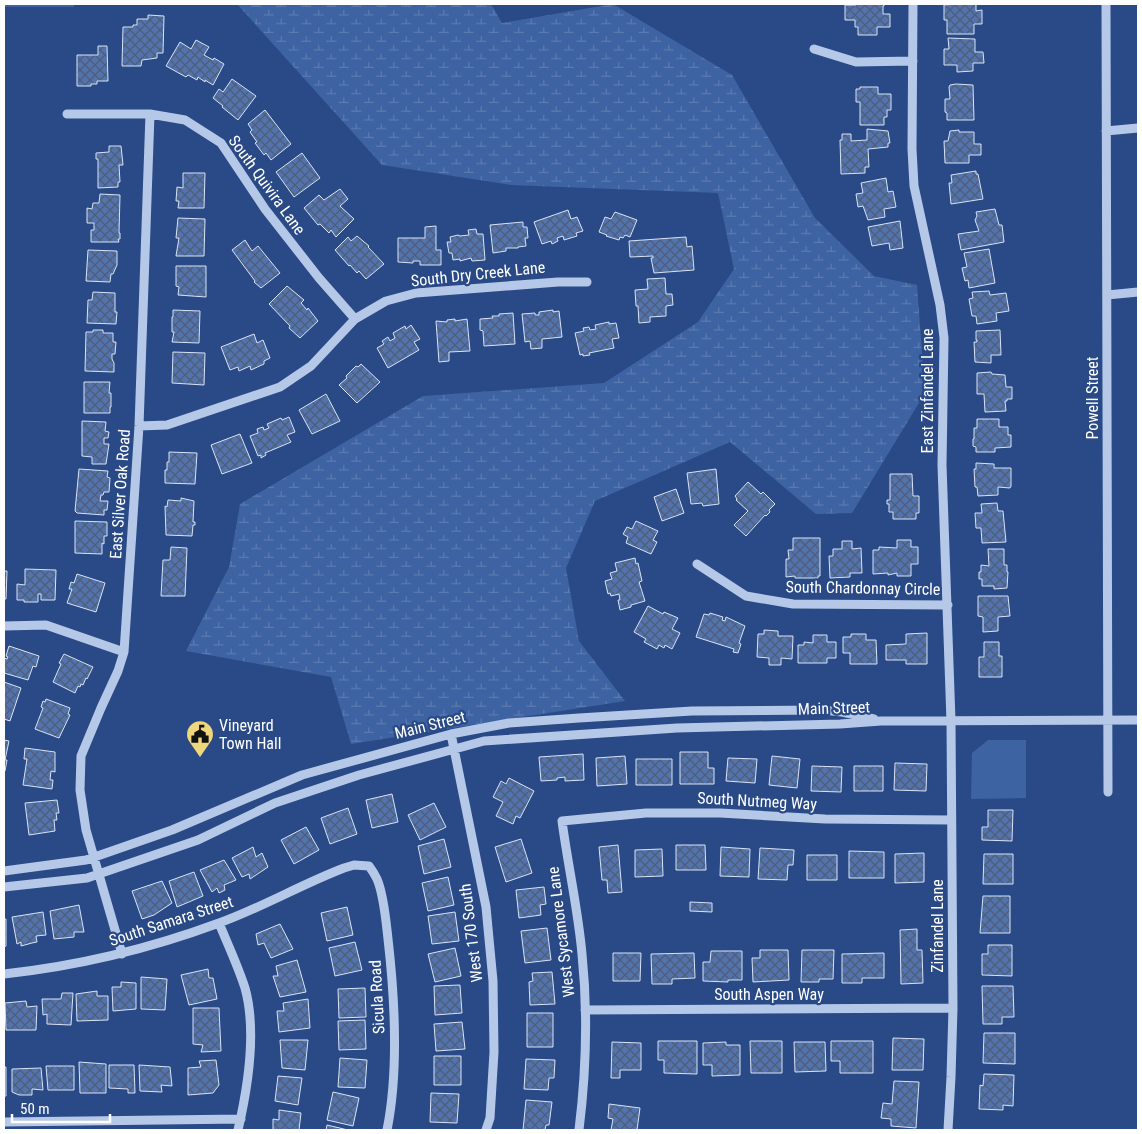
<svg xmlns="http://www.w3.org/2000/svg" width="1142" height="1134" font-family="'Roboto Condensed',sans-serif">
<style>
.wetland{fill:url(#wetland-marsh)}
.park{fill:#3e63a2}
.building{fill:url(#building-cross-hatch);stroke:#d8e3f6}
.lines{fill:none;stroke-linecap:round;stroke-linejoin:round}
.minor{stroke:#b5c8e7;stroke-width:9}
.labels{text-anchor:middle;dominant-baseline:central;stroke-width:4.5;stroke-linejoin:round;paint-order:stroke}
.street-label{font-size:16px;fill:#fff;stroke:#294a86}
.poi-label{font-size:16px;fill:#fff;stroke:#294a86;text-anchor:start}
</style>
<defs>
<pattern id="wetland-marsh" width="20" height="14" patternUnits="userSpaceOnUse" patternTransform="scale(1.25)"><rect width="20" height="14" fill="#3e63a2"/><path d="M1 5h8M5 5V1M11 12h8M15 12V8" fill="none" stroke="#5b7ab0"/></pattern>
<pattern id="building-cross-hatch" width="8" height="8" patternUnits="userSpaceOnUse" patternTransform="scale(1.25)"><rect width="8" height="8" fill="#5273ad"/><path d="M0 0l8 8M0 8l8-8" fill="none" stroke="#4f5e78"/></pattern>
</defs>
<rect width="100%" height="100%" fill="#294a86"/>
<path class="wetland" d="M237,4H491L502,23L613,4L732,75L815,218L874,276L917,285L925,393L852,513L816,514L730,442L595,501L566,568L579,641L625,701L351,744L331,677L186,651L229,567L240,504L423,396L604,383L698,322L734,269L718,193L511,185L382,165Z"/>
<path class="park" d="M4,4H74V7H4Z
M988,740H1026V798L971,799L972,753Z"/>
<path class="building" d="M856,4H884V6H883V14H890V27H877V35H858V27H855V20H845V5H856Z
M956,4H973L976,5V11L982,10V24H974V34H947V20H944V5Z
M148,15L164,16L163,53H157V58L142,60L141,66H122L123,27H133V25H137V19H148Z
M948,38L975,39V52H983L984,63H973V71L957,72V65H944V49H949Z
M196,40L209,47L204,55L213,60L214,58L224,64L213,85L205,80V82L198,77L197,80L188,75L186,77L166,66L180,42L191,49Z
M98,46H107L108,81H97V84H91V86H77V55H98Z
M232,79L256,96L238,120L222,107L223,106L213,98L219,89L223,92Z
M956,84L973,85L974,120H947V113L945,112V99H950L949,87L950,85Z
M860,87H878V94H891V110H887V117H884V125H860V102H856V89H860Z
M265,110L291,144L271,160L266,153L264,155L255,143L257,142L250,132L252,130L248,124Z
M867,129L888,131L890,143H888V147L868,149L869,167H865V173L841,174L840,140H842V134H851V141L867,140Z
M959,130V132H974V144H981V155H969V163H945L944,141H948L950,131Z
M109,146H121L123,165H119L120,182H118V187L98,188V159H96V153L109,152Z
M302,153L320,178L294,197L276,172Z
M976,171V174H978L983,199L951,204L949,183H952L951,175Z
M183,173H205L204,208H178L179,201H176L177,187L183,188Z
M886,178L888,192L893,191L896,207L884,209L885,217L868,220L863,206L858,207L856,194L863,193L861,183Z
M340,189L348,199L340,206L354,219L336,237L331,230L329,233L320,224L318,225L304,208L319,195L324,200Z
M100,194L120,195L119,233H120V239H118L119,242H91V230H94V223H87V208L92,209L93,203H99Z
M995,209L999,225H1002L1004,242L961,250L958,234L979,231L975,220L977,216L976,212Z
M568,210L571,219L577,217L583,231L576,233L577,236L564,240L563,236L557,238L558,241L552,244L551,241L542,244L534,222Z
M615,212L637,220L630,237L625,235L623,238L620,237L619,240L606,236L607,235L599,232L605,217L611,219Z
M178,218L205,219L204,256H176L179,238H176Z
M900,221L903,248L890,250L889,243L872,246L868,227Z
M523,222V227H527L528,238H525L526,246L518,247V248H506V251L493,253L490,225Z
M436,226V250H441V265H420V261H413V263L398,262V238H425V227Z
M476,229L477,234H483L485,260L472,261L471,258L460,261V259L453,260L452,253H449L447,242H451L450,237L458,235L460,236L469,235L468,230Z
M357,236L369,246L368,247L384,264L366,279L359,271L357,273L350,265L349,266L335,250L348,237L351,241Z
M686,237L687,247L692,246L694,270L654,273L651,258H653V256L630,257L629,241Z
M245,240L252,251L258,246L280,273L261,288L254,282L255,281L232,250Z
M989,249L995,283L969,288L968,280L965,281L962,268L967,267L964,253Z
M88,250L117,251V265L113,274H111L110,282L86,281Z
M176,266H206V297L178,295L179,287L176,286Z
M665,278L666,294H672L673,305L666,306V316L650,317V322L639,323L638,306H636L635,290L648,289L647,279Z
M287,286L304,300L301,303L307,310L308,308L318,321L300,338L289,328L290,326L269,304Z
M989,291L990,295L1006,293L1009,311L996,313L997,321L977,324L976,316H972L969,299L973,298L972,292Z
M93,292L115,293V312H117L116,324L87,323L88,300H92Z
M173,310L200,311L199,343L172,342L174,332H172V317H173Z
M553,310V312L559,311L562,337L542,339V348L531,349L530,341L525,342L522,314L535,313V315H539V312Z
M513,313L515,344L484,346L483,331L480,330V319L493,318L492,316H499V314Z
M455,319V321L467,319L470,351L449,352V361L439,362L436,321L447,322V320Z
M609,322V324L616,323L619,338L612,339L614,348L589,353L590,355L583,356V354L580,355L575,333L584,331L583,328L589,327L590,330L596,329L595,325Z
M411,325L420,339L414,342L419,350L388,368L377,348L384,344L382,341L388,337L390,341L395,338L393,333L405,326L406,329Z
M93,330H103V333H113V342H116L115,354H112V359L114,363V372L85,371L86,332H93Z
M1000,330L1001,355H991V363L975,362L974,342H977V340H976V331Z
M254,334L257,343L263,340L270,358L264,361V364L251,370L250,366L239,371L238,367L230,370L221,347Z
M173,352L205,353L204,385L172,383Z
M361,364L380,382L357,403L339,385L347,378L346,376L356,366L358,367Z
M991,372L992,374L1005,375L1006,387H1012V399H1007V401H1005L1006,411L985,412L984,394H977V373Z
M84,382H110L109,393H111V407H110V413H84Z
M326,394L340,421L312,434L299,410Z
M289,417L295,432L287,435L291,442L265,453L266,455L261,458V455L258,456L250,436L258,433L257,429L263,427L264,430L269,428L267,424L281,418L282,420Z
M977,419H999V427H1008V435H1011V447L995,448V452H976V447L973,446V439H974V428H977Z
M82,421L106,422L105,431L109,432L108,438H104V444H109L106,464H92V457L82,456Z
M240,434L252,463L222,474L211,445Z
M169,452L197,453L195,484L165,483V470H167V462H169Z
M976,463L994,464V468H1011V486L1010,488L998,487V495L978,496L977,487H975L974,469H976Z
M79,469L108,471L107,477L110,478L109,492H104L103,495H101L100,501H108L107,510H104V515L77,513L75,511Z
M716,469L719,504L703,506L702,503L691,504L687,473Z
M890,474H912L913,496H919V513H916V519H893V512H889V504H887V500H890Z
M748,482L761,494L763,492L775,504L769,510L770,512L766,516L765,515L746,536L734,525L748,511L736,500L737,499L735,496Z
M676,489L684,513L662,521L654,497Z
M181,498L194,501L193,522H195V525H193L192,536L166,535L165,506L167,507L168,500L181,501Z
M997,503L998,511H1003L1006,542L982,543L981,528H976L975,513H982L981,504Z
M75,521L107,522V536H104V544L102,543V554L75,553Z
M636,521L658,531L653,540L657,542L651,554L626,543L628,537L623,534L627,527L632,529Z
M793,538H820V576H818V578H795V576L786,577V559H789L788,550H793Z
M897,540H911V547H918V564H911V576H897V573L888,575V573L873,574V550H879V547L897,548Z
M842,541H852V549L861,548L862,573H850V577L830,578L829,556H833V549H842Z
M171,547L187,548L185,596H161L163,560H170Z
M988,549H1004V565H1007V572H1008L1007,588L994,589V586H982V579H979V572H981V565L989,566Z
M635,558L636,564L638,563L642,581L639,582L645,601L631,605V607L620,610L618,600H620L619,594L611,596L610,593L608,594L605,581L612,579L610,573L617,571L615,563Z
M25,569L56,570L55,600H41V594H38V602H24V600H17V584L25,585Z
M4,571H7L6,599H4Z
M77,574L105,583L96,612L67,603L72,589H69L71,582L74,583Z
M978,596H1008L1010,616L998,617V631L983,632V617L978,616Z
M648,606L663,614L664,612L678,618L672,629L680,633L672,649L665,645L664,648L659,645L657,649L644,642L646,639L634,632Z
M710,613L723,617L722,620L725,621L726,617L745,626L739,643L741,644L738,653L733,652L734,649L696,637L704,614L709,615Z
M764,630L778,631V636H793L792,659L781,658V665H769V658L757,657L758,634H764Z
M927,633V664H906V660H886V645L906,644V634Z
M851,634H866V640H876L877,664H850V653H843V637H851Z
M813,635H827V642H836V658H827V663H798V645H804V642L813,643Z
M984,642H999V656H1002V677H979V657H984Z
M9,646L39,656L36,667L33,666L28,680L4,673V658L7,659L8,657L6,656Z
M64,654L93,667L87,679L86,678L83,685L81,684L80,687L78,686L75,693L53,682L61,664L59,663Z
M4,682L21,688L10,721L4,719Z
M46,699L70,708L68,714L70,715L59,738L35,729L43,708L41,707L43,701L45,702Z
M4,740L9,741L5,760H7L5,771H4Z
M25,748L55,752V772L51,771L50,780H53L52,789L23,785L27,759H24Z
M680,752H708V768H714V784H680Z
M583,754L584,780L565,781V777L557,778V780L541,781L539,757Z
M625,756L627,784L597,786L596,758Z
M772,756L800,759L797,788L769,785Z
M728,758L757,759L755,783L726,781Z
M636,759H672V785H636Z
M895,763L927,764L926,791L894,790Z
M812,766L842,767L841,792L811,791Z
M854,766H883V791H854Z
M509,778L534,791L520,818L516,816L513,824L496,816L503,802L493,797L501,781L506,784Z
M392,794L398,822L372,828L366,800Z
M57,800L59,813H56L57,820H54L55,831L29,835L25,803Z
M434,803L446,827L420,840L408,815Z
M348,808L357,834L330,844L321,818Z
M988,810H1013L1012,841L982,840V827H988Z
M306,827L319,850L294,864L281,840Z
M444,839L451,867L424,874L418,846Z
M521,839L532,873L506,882L495,847Z
M618,845L622,892L608,893L607,880H602L599,847Z
M676,845H705L706,870H676Z
M253,847L256,857L262,853L268,867L250,879L249,874L242,877L232,858Z
M721,847L750,849L749,877L720,876Z
M760,848L794,850L793,865H788L787,880L758,879Z
M662,849L663,876L635,877V850Z
M849,851L884,852V878H849Z
M924,853V882L895,883V854Z
M984,854H1013V884H983Z
M807,855H837V880H807Z
M224,860L236,880L224,885L225,890L219,893L217,888L212,892L200,870Z
M194,872L203,896L177,907L169,881Z
M448,877L454,905L428,911L422,883Z
M162,881L172,903L154,915L142,919L132,891Z
M544,887L546,904L540,905L541,915L519,918L516,890Z
M983,896H1010V933H980Z
M690,902L712,903V912L690,911Z
M79,905L84,932H74V937L54,939L50,911Z
M347,907L353,935L327,941L321,913Z
M43,912L46,935L36,936L37,942L32,943L21,946V942L17,944L12,917Z
M455,912L459,941L432,944L428,916Z
M4,919H6V946L4,947Z
M280,924L293,949L271,958L264,943L258,945L256,934Z
M547,928L551,960L525,963L521,931Z
M917,929V950H922L923,983L901,984L900,930Z
M355,942L362,970L335,976L329,948Z
M988,945H1012V976L982,975V954H988Z
M455,948L461,976L435,982L428,954Z
M760,950H788L789,980L753,982L752,958H760Z
M802,950H834L833,979H819V982H801Z
M711,951H742V980H728V982L703,981V962H710Z
M613,953H641L640,981H613Z
M694,953L695,978L672,979V984H652L651,954Z
M884,953V978H862V983H842V954Z
M297,960L306,992L280,997L273,976H278L276,966Z
M208,969L209,978H213L217,999L189,1005L181,975Z
M552,972L555,1004L530,1005L529,982L533,981L532,973Z
M141,977L167,979L165,1010L141,1009Z
M121,982L136,983V1009L113,1011L112,987H121Z
M460,985L462,1013L435,1015L434,986Z
M982,986H1013L1014,1017H1002V1024H983Z
M365,988L366,1017L339,1018L338,989Z
M97,991V996H108V1020L77,1021L76,994Z
M62,993H73L71,1025L47,1024V1014L43,1015L42,999H61Z
M308,999L310,1028L279,1032L277,1011H284L283,1003Z
M26,1001L27,1007L37,1006L36,1030H6L5,1003Z
M193,1008H219L221,1051L201,1052L203,1045L193,1044Z
M527,1013H553V1047H527Z
M365,1020L366,1049L339,1050L338,1021Z
M462,1022L465,1049L436,1051L434,1024Z
M984,1033H1015V1064L983,1063Z
M893,1038L924,1039L923,1070H892Z
M280,1040H308L305,1070L282,1068Z
M658,1041H697V1074L664,1073V1060H658Z
M750,1041H782V1073H751Z
M831,1041H873V1073H840V1061H831Z
M612,1042L641,1043V1070H620V1078H611Z
M726,1042V1045H740V1075L712,1076V1065H703V1043Z
M794,1042H825L826,1071L795,1072Z
M434,1056H461V1085H434Z
M340,1058L367,1060L365,1088L338,1087Z
M526,1059L555,1060L554,1078H549L548,1090L524,1089Z
M216,1060L219,1085L213,1093L188,1095V1068L201,1067L199,1061Z
M79,1062L106,1064V1093H80Z
M109,1065H134L135,1093H128V1089L109,1088Z
M139,1065L170,1067L172,1086L161,1085L162,1092L140,1091Z
M46,1066H74V1090H48Z
M4,1067H6V1096H4Z
M41,1068L43,1090L32,1089V1095H19L12,1092V1069Z
M984,1074L1014,1075L1013,1106L1003,1105V1110L979,1109L980,1085L983,1086Z
M278,1076L302,1078L298,1105L275,1101Z
M894,1081L919,1082L916,1128L891,1126V1119L881,1118L883,1103L892,1104Z
M333,1092L359,1098L353,1126L327,1120Z
M431,1093L459,1094L457,1123L430,1122Z
M526,1100L552,1102L549,1125H546L545,1130H523Z
M609,1104L640,1108L637,1130H611L613,1119L608,1118Z
M279,1110L301,1113L299,1130H273V1119L279,1120Z
M327,1125L348,1130H326Z"/>
<g class="lines">
<path class="minor" d="M913,4L912,149L914,186L940,305L944,338L942,465L951,721L953,1008L951,1077L948,1130
M1106,4L1108,792
M814,49L856,62L913,61
M67,114H150L185,120L221,143L265,209L319,278L355,319
M1106,131L1138,128
M1107,295L1138,292
M139,426L167,425L280,387L311,366L355,319L386,301L416,293L558,282H587
M697,564L746,596L793,604L948,605
M4,626L46,625L124,652
M451,734L486,907L493,981L494,1052L490,1118L486,1130
M4,871L86,860L172,830L302,775L451,734L509,723L579,718L692,711L823,710L842,712L874,719
M4,887L87,878L198,840L275,803L359,775L484,741L677,728L840,724L881,721L1138,720
M219,923C228,945 238,966 245,988C257,1031 248,1087 238,1130
M122,954L86,830L80,790L81,756L101,708L118,671L124,652L139,426L150,114
M4,974C77,966 149,949 219,923C261,908 302,884 344,868L354,865L369,866C372,870 375,875 377,879C384,895 386,922 388,939C395,1000 399,1070 387,1130
M585,1010L953,1008
M4,1122L241,1119
M579,1130C586,1073 588,1012 582,954C578,909 568,866 562,821L646,813H720L825,819L951,820"/>
</g>
<defs>
<g id="civic-pin" transform="scale(1.4375)"><path d="M0 17L-7.5 6A9.5 9.5 0 1 1 7.5 6Z" fill="#eed67c" stroke="#294a86"/><path d="M-.6-6.5H3V-4.5H.6V-3L4-1V1h2V6H-6V1h2V-1L-.6-3ZM-1.2 2.5V6h2.4V2.5Z" fill="#111"/></g>
</defs>
<g fill-rule="evenodd">
<use href="#civic-pin" x="200" y="734"/>
</g>
<g class="labels">
<g class="street-label">
<text transform="translate(267 185) rotate(54)">South Quivira Lane</text>
<text transform="translate(478 274) rotate(-6)">South Dry Creek Lane</text>
<text transform="translate(927 391) rotate(-90)">East Zinfandel Lane</text>
<text transform="translate(1092 398) rotate(-90)">Powell Street</text>
<text transform="translate(120 494) rotate(-86)">East Silver Oak Road</text>
<text transform="translate(863 588) rotate(1)">South Chardonnay Circle</text>
<text transform="translate(834 708) rotate(-2)">Main Street</text>
<text transform="translate(430 725) rotate(-14)">Main Street</text>
<text transform="translate(757 801) rotate(3)">South Nutmeg Way</text>
<text transform="translate(171 921) rotate(-18)">South Samara Street</text>
<text transform="translate(937 926) rotate(-90)">Zinfandel Lane</text>
<text transform="translate(561 932) rotate(-97)">West Sycamore Lane</text>
<text transform="translate(471 933) rotate(-97)">West 170 South</text>
<text x="769" y="994">South Aspen Way</text>
<text transform="translate(377 997) rotate(-93)">Sicula Road</text>
</g>
<g class="poi-label">
<text x="219" y="725">Vineyard<tspan x="219" dy="18">Town Hall</tspan></text>
</g>
</g>
<rect width="1142" height="1134" fill="none" stroke="#ffffff" stroke-width="10"/>
<path d="M12 1114v8h98v-8" fill="none" stroke="#ffffff" stroke-width="2.5"/>
<text x="20" y="1114" font-size="15" fill="#ffffff" stroke="#294a86" stroke-width="4" paint-order="stroke">50 m</text>
</svg>
